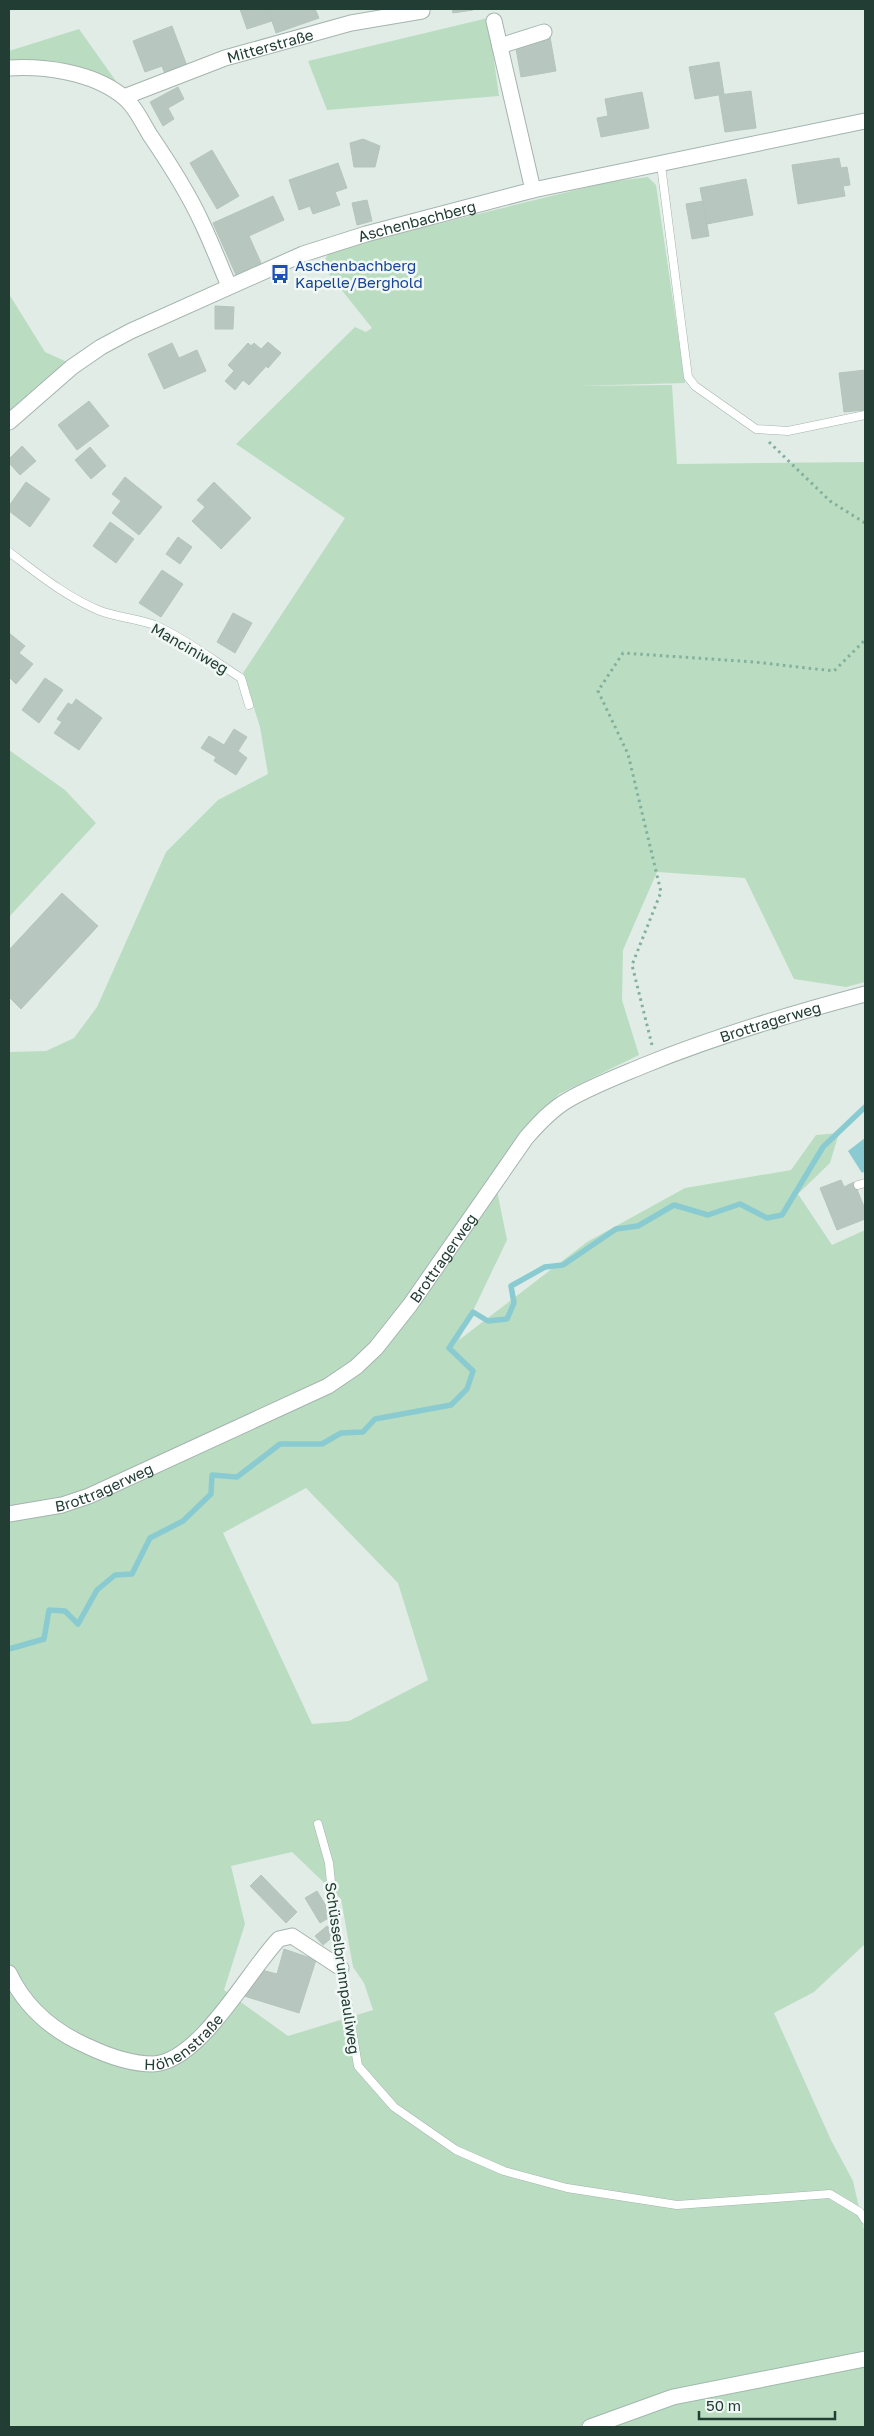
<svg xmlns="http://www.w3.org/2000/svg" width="874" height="2436" font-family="'Golos Text',sans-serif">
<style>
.green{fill:#baddc1;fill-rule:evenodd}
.water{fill:#89cbd1}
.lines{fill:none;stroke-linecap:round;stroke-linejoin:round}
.stream{stroke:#89cbd1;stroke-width:5.5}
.building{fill:#b7c7bf;stroke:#b4c5bd}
.lane-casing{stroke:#a4b4ae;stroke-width:9}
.street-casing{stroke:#a4b4ae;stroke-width:17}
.secondary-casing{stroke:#a0b8ae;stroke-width:17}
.path{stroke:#82b09e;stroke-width:3;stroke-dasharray:2.5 4;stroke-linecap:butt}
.lane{stroke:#fff;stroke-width:8}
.street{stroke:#fff;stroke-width:15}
.secondary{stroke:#fff;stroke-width:15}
.labels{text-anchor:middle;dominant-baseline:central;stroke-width:5;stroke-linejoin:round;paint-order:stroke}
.street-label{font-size:15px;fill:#213d34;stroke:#f2f8f5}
.transit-label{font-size:15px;fill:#164399;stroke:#f2f8f5;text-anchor:start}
</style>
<rect width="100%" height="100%" fill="#e1ece7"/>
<path class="green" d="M488,18L499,96L327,110L308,61Z
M79,29L118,84C85,69 46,59 9,61V51Z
M648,177L656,185L685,383L576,386L672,385L677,464L865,462V982L846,987L794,979L745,878L657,872L623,950L622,1000L639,1055L559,1094L518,1138L494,1176L507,1240L459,1340L587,1242L685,1188L791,1170L816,1135L839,1133L830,1163L798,1194L832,1245L865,1230V1944L814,1992L774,2013L831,2140L853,2181L865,2234V2427H9V1052L46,1051L74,1038L97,1007L166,852L218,800L268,774L260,727L243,673L345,518L236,444L355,327L366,332L372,328L328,273L324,262L330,250L609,182ZM306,1488L398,1583L428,1680L349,1721L312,1724L223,1533ZM292,1852L341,1899L353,1967L364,1983L373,2010L288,2036L224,1990L245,1924L231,1866Z
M9,294L45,352L67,362L9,413Z
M9,750L65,790L96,823L9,917Z"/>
<path class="water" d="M865,1138V1171L862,1173L848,1151Z"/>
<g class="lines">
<path class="stream" d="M9,1649L44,1639L49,1610L65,1611L78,1624L97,1590L115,1575L132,1574L150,1538L183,1521L211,1494L212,1475L237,1477L280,1444H322L341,1433L363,1432L375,1419L451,1405L467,1389L473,1371L449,1348L473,1312L488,1321L507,1319L514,1303L511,1286L545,1267L563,1265L616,1229L638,1226L674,1205L708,1215L740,1204L767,1218L782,1215L823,1147L865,1107"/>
</g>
<path class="building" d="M240,9H268L272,21L247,29Z
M268,9H315L319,18L276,33Z
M452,9H473V10L453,13Z
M172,26L187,66L165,74L162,66L145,72L133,41Z
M550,37L556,71L521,77L515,43Z
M719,62L724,94L695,99L689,67Z
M178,87L184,99L168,108L174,119L163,126L150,102Z
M751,91L756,128L725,132L719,95Z
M642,92L649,128L601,137L597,118L608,116L605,99Z
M363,139L380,146L375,167H354L350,143Z
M212,150L239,196L217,209L190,163Z
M839,158L841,168L847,167L850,185L843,186L845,196L798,204L792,165Z
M338,163L347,188L335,192L340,205L313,214L310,206L299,210L289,180Z
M746,179L753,215L707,224L700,188Z
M273,196L284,220L249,236L261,263L236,275L213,223Z
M367,200L372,221L357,225L352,203Z
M703,201L709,236L692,239L686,204Z
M215,306L234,307L233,329H215Z
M268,342L281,353L268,368L266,366L270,362L251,346L254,343L261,349Z
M172,343L179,358L197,350L206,371L164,389L148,354Z
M248,343L270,362L249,385L243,380L235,390L225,381L234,371L228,365Z
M865,370V410L844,412L839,373Z
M89,401L109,426L77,450L58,425Z
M22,446L36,461L20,475L9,463V459Z
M90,447L106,466L91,479L75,460Z
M125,477L162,507L139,535L112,513L121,501L112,494Z
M26,482L50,499L30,527L9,511V506Z
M214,482L251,518L221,549L192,521L205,507L197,500Z
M110,522L134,539L116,563L93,546Z
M178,537L192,547L180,564L166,554Z
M162,570L183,584L161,617L139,603Z
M233,613L252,623L235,653L217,642Z
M9,633L25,646L19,653L33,664L16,684L9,677Z
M45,678L63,690L39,723L22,710Z
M76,699L102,718L79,750L54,733L62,722L57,719L68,703L72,705Z
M234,729L247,737L238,751L247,758L236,775L214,761L216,757L201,748L209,736L224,745Z
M62,893L98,926L21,1009L9,997V950Z
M841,1180L844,1187L854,1182L865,1209V1219L837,1230L820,1188Z
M261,1875L297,1912L286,1923L250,1886Z
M317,1891L332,1916L320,1923L305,1898Z
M327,1926L335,1935L323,1945L315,1936Z
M284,1949L316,1960L299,2013L244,1996L258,1969L277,1974Z"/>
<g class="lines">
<g class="lane-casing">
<path id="lane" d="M661,165L688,377L695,386L756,429L788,431L865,415
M9,552C37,573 65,596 98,610C117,618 138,618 157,626C186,639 214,661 241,678L249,705
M858,1185L865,1183
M318,1824L329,1863L337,1941L358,2066L394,2107L456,2150L504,2171L567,2188L677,2205L830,2194L860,2212L865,2220"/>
</g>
<g class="street-casing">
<g id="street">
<path d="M494,21L533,190"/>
<path d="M500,46L544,32"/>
<path d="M9,68C45,66 91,72 121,95C134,104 142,122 150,135C169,163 188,192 202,223C212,244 220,265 229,286"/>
<path id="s1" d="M124,97L225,58L351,23L422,11"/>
<path id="s2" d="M9,422L72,367L101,347L131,331L303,254L366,234L533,190L865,121"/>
<path id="s3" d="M9,1514L62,1505L89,1496L328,1386L356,1367L376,1348L410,1305L526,1138C539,1123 552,1109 568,1100C592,1086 619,1076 645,1065C716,1036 790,1014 865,994"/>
<path id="s4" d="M9,1973C25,2007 53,2031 87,2046C108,2056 130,2064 153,2064C200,2062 248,1971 279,1939L292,1936L341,1968"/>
</g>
</g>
<g class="secondary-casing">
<path id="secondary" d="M590,2427L673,2397L865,2359"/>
</g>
<path class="path" d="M769,442L830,501L865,523
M652,1045L632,965L661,892L628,754L598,691L623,653L754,662L834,671L865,640"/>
<use href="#lane" class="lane"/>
<use href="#street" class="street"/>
<use href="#secondary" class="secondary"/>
</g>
<defs>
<g id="bus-bare" transform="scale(1.5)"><path d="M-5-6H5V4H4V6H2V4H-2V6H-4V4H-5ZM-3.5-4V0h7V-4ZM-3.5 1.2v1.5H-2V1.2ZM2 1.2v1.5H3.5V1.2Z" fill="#1a4fb4" stroke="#f2f8f5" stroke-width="2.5" paint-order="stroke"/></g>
</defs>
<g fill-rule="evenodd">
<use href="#bus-bare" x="280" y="274"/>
</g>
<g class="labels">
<g class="street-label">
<text stroke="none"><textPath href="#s1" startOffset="155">Mitterstraße</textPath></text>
<text stroke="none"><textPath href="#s2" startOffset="460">Aschenbachberg</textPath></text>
<text transform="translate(190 648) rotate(30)">Manciniweg</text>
<text stroke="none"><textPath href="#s3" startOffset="939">Brottragerweg</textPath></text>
<text stroke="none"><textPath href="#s3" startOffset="519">Brottragerweg</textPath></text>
<text stroke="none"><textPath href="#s3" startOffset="99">Brottragerweg</textPath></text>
<text transform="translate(343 1968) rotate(82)">Schüsselbrunnpauliweg</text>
<text stroke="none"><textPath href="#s4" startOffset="216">Höhenstraße</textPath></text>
</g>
<g class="transit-label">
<text x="295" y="265">Aschenbachberg<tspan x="295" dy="17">Kapelle/Berghold</tspan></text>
</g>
</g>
<rect width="874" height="2436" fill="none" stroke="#213d34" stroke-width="20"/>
<path d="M699 2411v8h136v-8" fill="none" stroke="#213d34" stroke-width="2.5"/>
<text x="706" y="2411" font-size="15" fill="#213d34" stroke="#f2f8f5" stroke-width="4" paint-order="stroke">50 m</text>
</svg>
